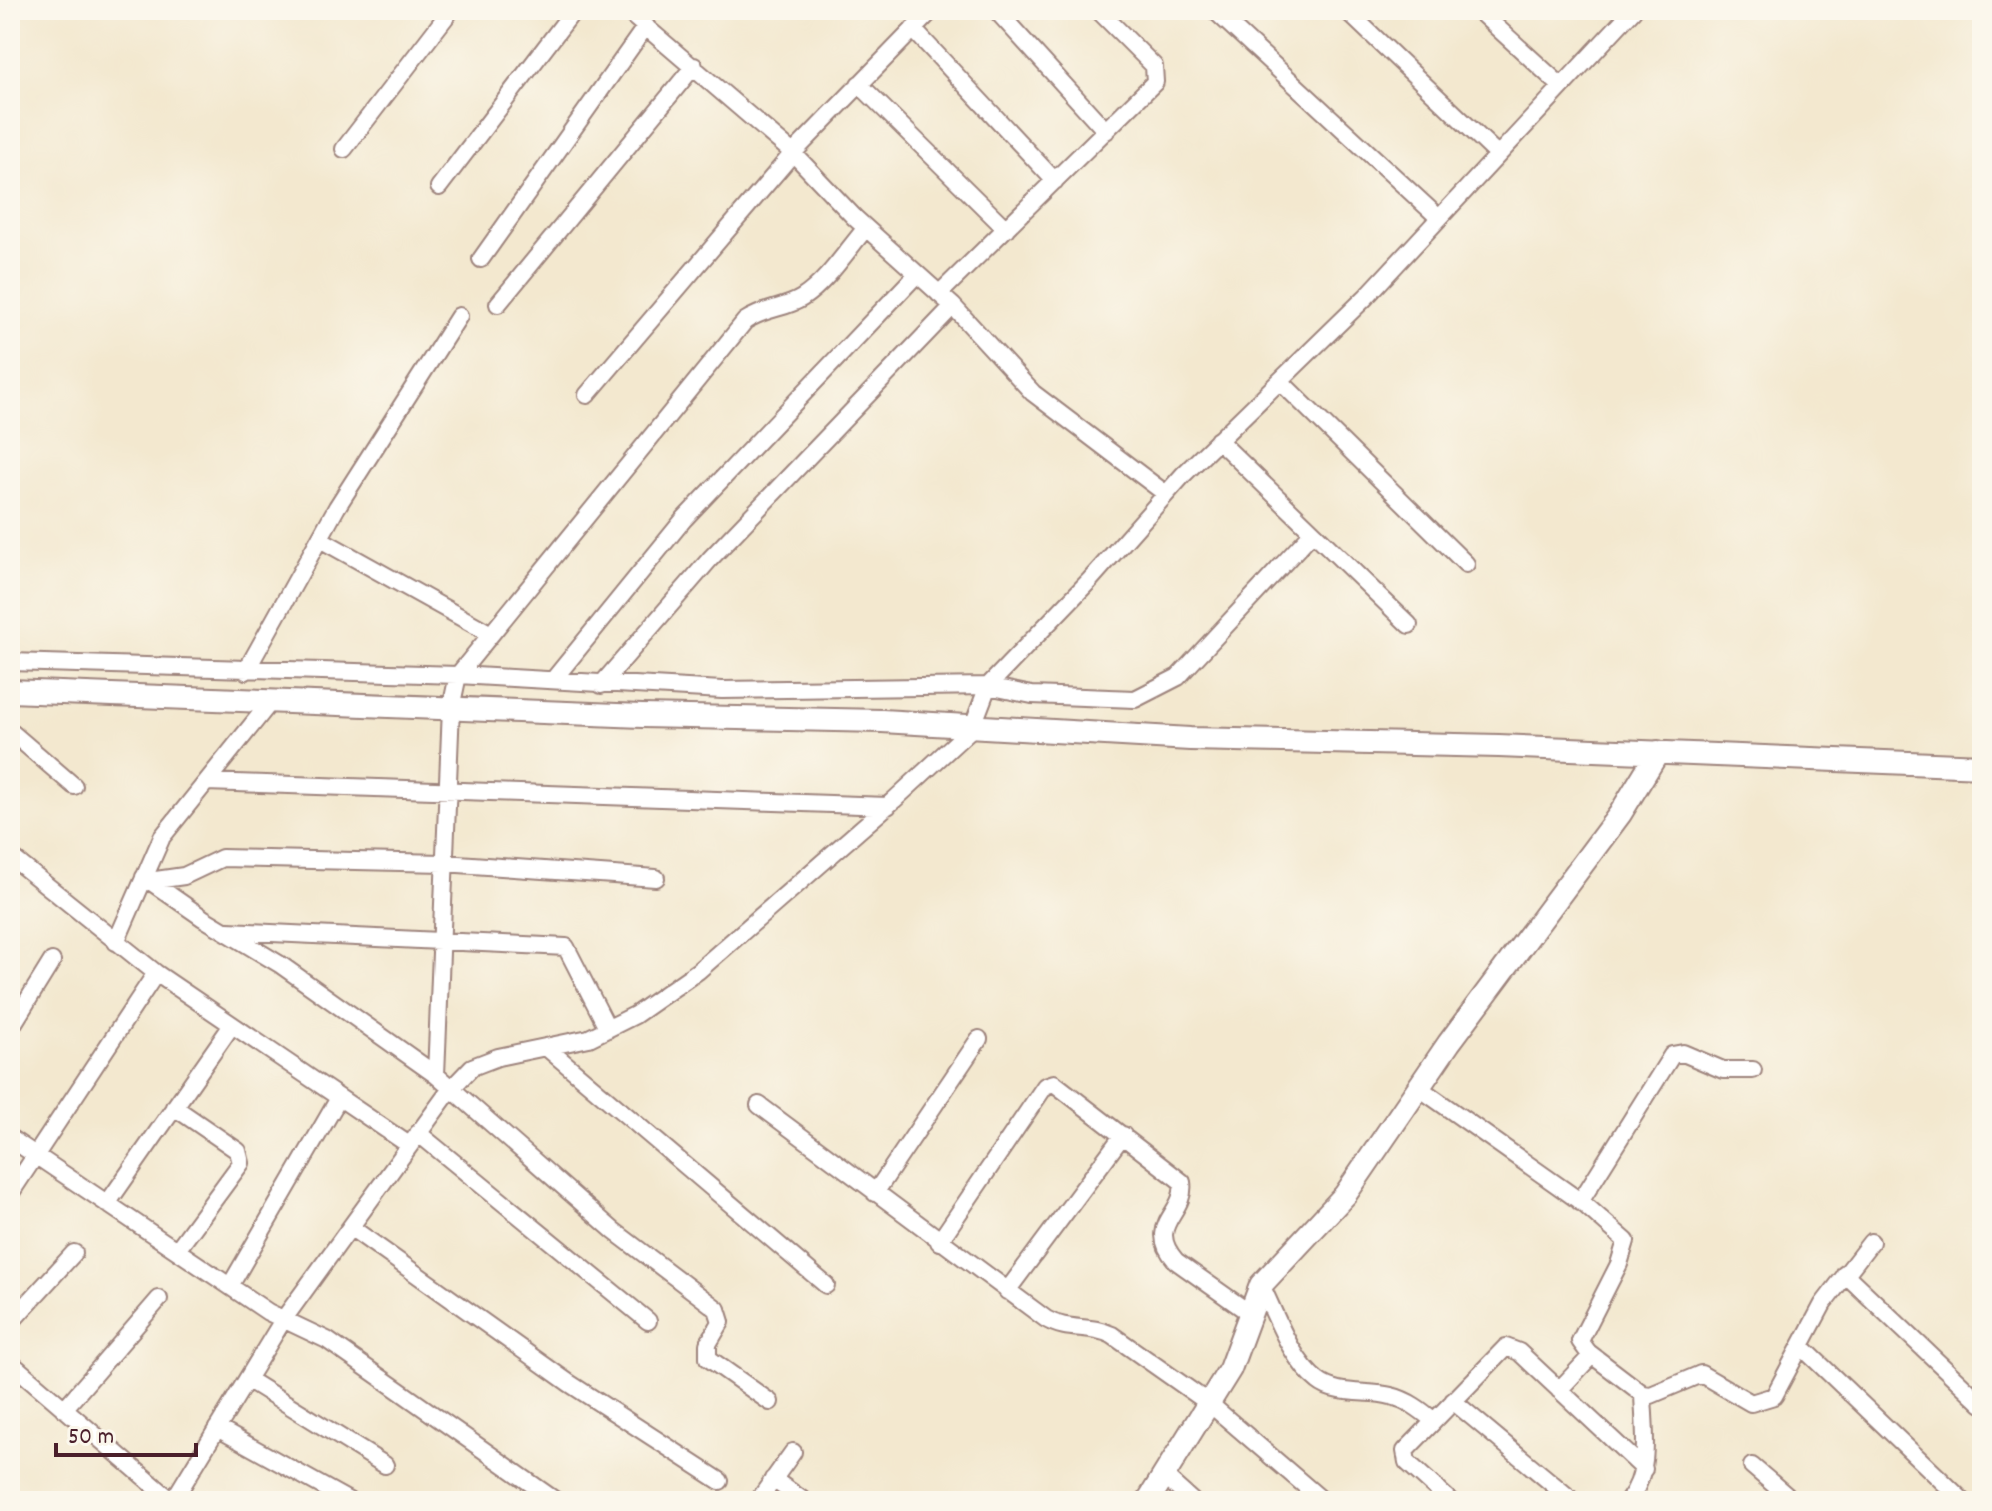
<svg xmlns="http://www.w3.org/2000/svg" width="1992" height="1511" font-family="Dekko,sans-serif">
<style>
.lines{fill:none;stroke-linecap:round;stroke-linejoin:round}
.street-casing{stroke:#9e847d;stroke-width:20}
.secondary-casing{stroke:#9e847d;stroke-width:26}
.street{stroke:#fff;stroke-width:16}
.secondary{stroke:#fff;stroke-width:22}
</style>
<rect width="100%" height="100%" fill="#fbf7ec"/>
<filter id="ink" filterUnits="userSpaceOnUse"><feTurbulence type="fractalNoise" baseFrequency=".0125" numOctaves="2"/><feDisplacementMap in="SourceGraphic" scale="16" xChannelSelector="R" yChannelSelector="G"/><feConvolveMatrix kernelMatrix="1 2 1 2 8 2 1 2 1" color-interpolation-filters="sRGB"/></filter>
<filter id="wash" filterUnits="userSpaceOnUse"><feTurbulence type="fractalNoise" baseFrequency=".006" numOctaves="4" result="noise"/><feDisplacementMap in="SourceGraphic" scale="32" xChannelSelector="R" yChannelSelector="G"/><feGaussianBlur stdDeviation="1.8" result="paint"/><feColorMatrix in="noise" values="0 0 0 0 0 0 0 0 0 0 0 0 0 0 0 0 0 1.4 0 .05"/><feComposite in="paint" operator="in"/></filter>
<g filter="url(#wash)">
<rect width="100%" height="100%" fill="#f3e8cf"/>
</g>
<g filter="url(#ink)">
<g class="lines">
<g class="street-casing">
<path id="street" d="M626,10L793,153L855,218L953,306L1033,393L1166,494
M996,10L1106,131
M1214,10L1439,218
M1346,10L1497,154
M1478,10L1561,86
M913,29L1055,181
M859,84L1006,229
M344,149L451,10
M439,187L574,10
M481,259L646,26
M939,294L1155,82L1154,66L1098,10
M498,304L694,66
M1280,381L1466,564
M587,395L793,153L932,10
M1218,440L1409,625
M320,539L491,634
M10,662L458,675L722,690L988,686L1032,695L1135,699L1178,677L1313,532
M246,671L337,507L459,316
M553,680L684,519L917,274
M601,685L710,559L953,306
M10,731L74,786
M206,782L888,806
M10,856L156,973L409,1145
M144,877L203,918L281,965L436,1075L614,1231L717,1309L721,1322L708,1344V1358L770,1402
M149,881L184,876L222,858L444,863L656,878
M228,931L566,947L608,1029
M116,942L162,837L272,700
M10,1029L52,961
M547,1048L826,1285
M436,1075L451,708L458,675L745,321C766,307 785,309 802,298C827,282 847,250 866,228
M1418,1087L1584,1204L1626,1241L1619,1264L1580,1341L1588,1352L1643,1394L1651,1395L1701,1374L1751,1403L1774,1396L1823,1304L1871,1242
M759,1105L1046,1319C1068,1332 1090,1324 1112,1335L1210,1404L1323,1501
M174,1107L238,1151L241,1163L177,1250
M418,1133L648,1321
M10,1138L268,1312L327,1340L556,1501
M875,1193L979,1039
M10,1194L156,973
M1580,1202L1672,1055L1683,1053L1723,1070H1753
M107,1204L232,1025
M353,1229L569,1383L720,1481
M939,1242L1045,1086L1054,1083L1182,1182C1187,1214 1144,1224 1176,1261L1248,1312
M1845,1274L1982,1404
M1261,1285C1276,1315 1291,1360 1318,1381C1336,1396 1369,1390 1391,1396C1408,1400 1421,1410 1434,1421
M230,1286L339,1098
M1007,1291L1123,1135
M10,1323L74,1253
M1802,1347L1963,1501
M10,1362L172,1501
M247,1379L385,1465
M1559,1390L1592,1355
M1453,1401L1573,1501
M64,1409L159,1299
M217,1428L349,1501
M1752,1466L1793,1501
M1164,1476L1192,1501
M773,1479L804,1501
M173,1501L283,1320L450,1090L472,1067L498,1057L589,1038L635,1015L698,971L894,800L972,728L988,686L1090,580L1183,475L1366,297L1633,10
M758,1501L793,1452
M1450,1501L1407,1462L1405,1451L1506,1347L1519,1352L1644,1469
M1628,1501C1652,1471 1644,1430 1643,1394"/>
</g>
<g class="secondary-casing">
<path id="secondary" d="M10,691L642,716L882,721L1190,739L1499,746L1982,766
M1148,1501L1230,1369L1261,1285L1345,1195L1449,1043L1620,814L1658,752"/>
</g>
<use href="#street" class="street"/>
<use href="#secondary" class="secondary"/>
</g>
</g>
<rect width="1992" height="1511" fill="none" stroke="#fbf7ec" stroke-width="40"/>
<path d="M56 1443v12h140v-12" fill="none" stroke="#4a1f2b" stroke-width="4"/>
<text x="68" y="1443" font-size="24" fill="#4a1f2b" stroke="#fbf7ec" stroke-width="6" paint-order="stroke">50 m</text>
</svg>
